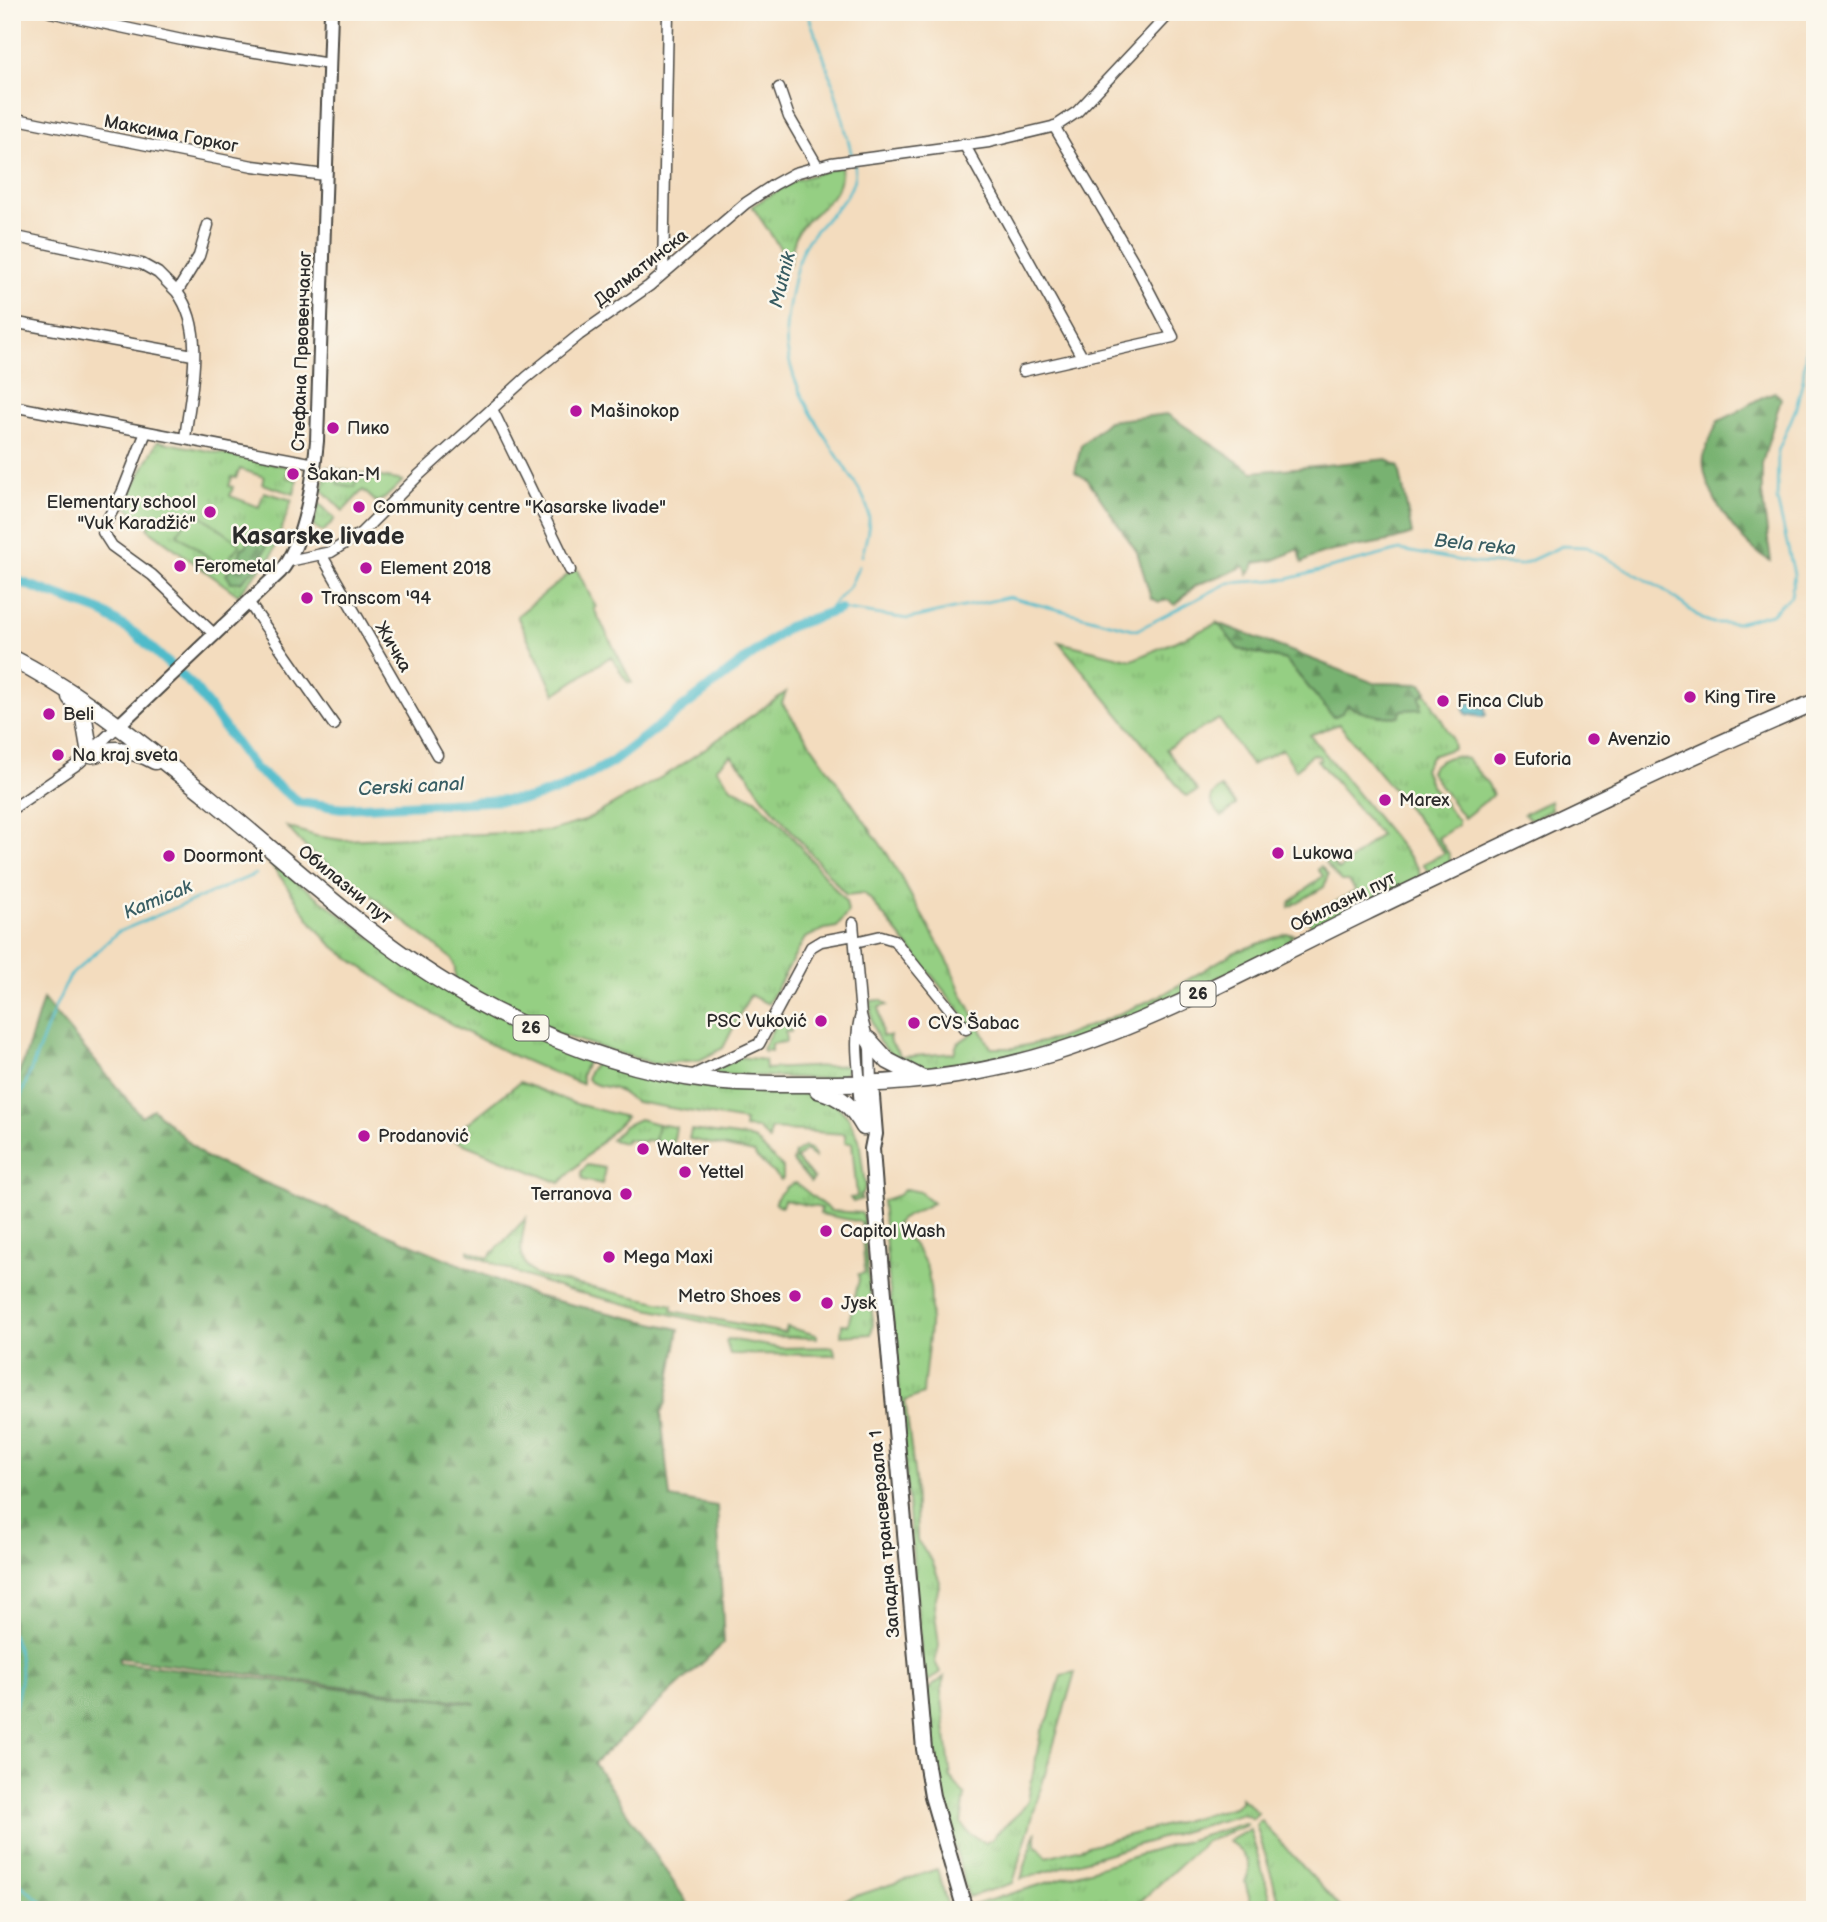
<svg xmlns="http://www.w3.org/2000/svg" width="1827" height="1922" font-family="'Balsamiq Sans',sans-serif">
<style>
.grass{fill:url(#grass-tufts);stroke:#607d57;stroke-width:2}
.forest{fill:url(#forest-firs);stroke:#526e4e;stroke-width:2;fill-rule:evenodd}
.park{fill:url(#park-crowns);stroke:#607d57;stroke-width:2}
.pitch{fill:#95cf83;stroke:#607d57;stroke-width:2}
.water{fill:url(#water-rules);stroke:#3d737a;stroke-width:2}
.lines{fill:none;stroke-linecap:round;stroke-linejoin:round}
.stream{stroke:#4fbbca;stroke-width:2.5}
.canal{stroke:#4fbbca;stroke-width:10}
.minor-casing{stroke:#494641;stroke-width:13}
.tertiary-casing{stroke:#494641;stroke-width:16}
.secondary-casing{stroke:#494641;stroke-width:18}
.primary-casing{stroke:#494641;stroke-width:19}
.minor{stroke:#fff;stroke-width:10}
.tertiary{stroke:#fff;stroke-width:12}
.secondary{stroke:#fff;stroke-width:14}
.primary{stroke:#fff;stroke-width:16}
.poi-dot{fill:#b5179e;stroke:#fbf7ec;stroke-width:2.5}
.labels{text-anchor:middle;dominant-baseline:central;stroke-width:5;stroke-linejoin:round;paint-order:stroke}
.shield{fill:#fbf7ec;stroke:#696865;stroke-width:2}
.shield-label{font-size:16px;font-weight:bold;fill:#2b2b2b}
.street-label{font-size:18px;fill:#2b2b2b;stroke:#fbf7ec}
.poi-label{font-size:18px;fill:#2b2b2b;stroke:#fbf7ec;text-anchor:start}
.water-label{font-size:19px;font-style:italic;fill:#385d63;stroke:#fbf7ec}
.district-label{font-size:24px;font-weight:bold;fill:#2b2b2b;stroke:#fbf7ec}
</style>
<defs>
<pattern id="grass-tufts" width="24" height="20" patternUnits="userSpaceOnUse" patternTransform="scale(1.75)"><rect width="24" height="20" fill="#95cf83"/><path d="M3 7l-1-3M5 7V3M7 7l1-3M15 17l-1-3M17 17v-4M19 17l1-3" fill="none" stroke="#81b271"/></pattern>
<pattern id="forest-firs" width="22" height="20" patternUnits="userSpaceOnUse" patternTransform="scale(1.75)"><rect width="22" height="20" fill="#78b271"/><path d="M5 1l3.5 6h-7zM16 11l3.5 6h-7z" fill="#63915d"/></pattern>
<pattern id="park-crowns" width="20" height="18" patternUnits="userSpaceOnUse" patternTransform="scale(1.75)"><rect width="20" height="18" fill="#95cf83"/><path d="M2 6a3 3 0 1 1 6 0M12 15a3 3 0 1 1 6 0" fill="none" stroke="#81b271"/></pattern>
<pattern id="water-rules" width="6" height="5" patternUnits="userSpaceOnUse" patternTransform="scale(1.75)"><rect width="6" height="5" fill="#4fbbca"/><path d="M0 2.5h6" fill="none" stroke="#4298a4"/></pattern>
</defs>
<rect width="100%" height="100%" fill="#fbf7ec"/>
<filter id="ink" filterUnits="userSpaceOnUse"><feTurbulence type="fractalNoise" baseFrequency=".0143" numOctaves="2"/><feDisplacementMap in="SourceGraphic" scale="14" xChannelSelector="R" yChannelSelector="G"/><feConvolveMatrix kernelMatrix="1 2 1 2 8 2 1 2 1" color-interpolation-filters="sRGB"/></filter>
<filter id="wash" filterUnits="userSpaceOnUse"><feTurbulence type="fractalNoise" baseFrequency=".00686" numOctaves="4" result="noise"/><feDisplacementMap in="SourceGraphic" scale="28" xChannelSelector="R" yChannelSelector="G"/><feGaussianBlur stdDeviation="1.57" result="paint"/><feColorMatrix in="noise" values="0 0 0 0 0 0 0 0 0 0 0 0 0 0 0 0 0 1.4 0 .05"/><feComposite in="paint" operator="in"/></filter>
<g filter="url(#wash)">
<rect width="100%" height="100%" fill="#f3dcbe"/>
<path class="grass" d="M841,166C845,198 815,208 799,230C793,239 792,253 790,263L752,206L796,180Z
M158,441L300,469H288L286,477L297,480L294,494L262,484L264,477L240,469L236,478L232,477L229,486L233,487L230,496L259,507L264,492L292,500L272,555L238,595L148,529L149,526L124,504Z
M326,467L403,481L384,499L376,502L363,490L343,511L323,491Z
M319,503L335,519L323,532L313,526Z
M576,568L596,607L594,609L632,683H629C620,676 619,663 610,657L555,694L517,616Z
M1218,623L1238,649L1286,660L1333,716L1348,705C1360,714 1384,718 1399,716L1402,710L1422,703L1420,697L1425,691L1452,738L1454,748L1431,756L1424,769L1430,784L1458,821V825L1438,838L1449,854L1451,863L1430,874L1423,864L1445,853L1339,724L1310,735L1419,869L1420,880L1323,927H1313L1305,918V915L1313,910L1315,913L1356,891L1349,881H1341L1325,863L1329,859L1339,870L1380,835L1317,760H1321L1319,756L1312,754L1296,770L1282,749L1251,765L1219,719L1166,749L1198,791L1186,796L1059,642L1132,660Z
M786,692L782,703L888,855L949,963L960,990L991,1048H1013L1057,1039L1110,1018L1162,995L1233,953L1286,934H1294L1286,944L1191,991L1078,1040L972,1064L934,1070L915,1068L899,1062L879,1042L872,1023L870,1001L881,1000L887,1005L879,1007L882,1036H890L889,1040L901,1057L954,1053L957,1044L974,1032V1028L871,900L864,893L846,895L762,796L748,774L731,755L716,768L732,788L756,799L784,827L846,902L848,912L837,927L825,929L805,938L768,1004L750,995L723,1048L700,1060L654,1064L554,1033L455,981V968L452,959L376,899L308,850L287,827L316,836L342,840L531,832L550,831L584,821L674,770Z
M1455,756L1467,759L1488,784L1493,795L1464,818L1430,772C1432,763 1446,757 1455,756Z
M1221,787L1236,805L1222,817C1210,804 1205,799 1221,787Z
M1550,801L1551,810L1532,820L1524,814Z
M259,853L393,954L588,1060L582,1074V1084C508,1056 439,1022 375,976C360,966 345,956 332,945C304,920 289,880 259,853Z
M1321,866L1328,875L1324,887L1289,907L1290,902L1323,876L1318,869Z
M779,1017L790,1023L791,1032H785L786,1042L771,1044V1051L766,1050L765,1052L762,1049Z
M739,1057L765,1060L766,1069L851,1065L842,1076L828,1079L708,1074Z
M596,1062L686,1085L798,1092L829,1097L848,1117L859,1139L865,1185L864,1191L860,1196L862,1199L853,1202L850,1198L857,1197L852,1143H845V1134L771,1129L769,1140L758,1129L744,1128L745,1121L636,1102C628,1099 623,1092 615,1089C605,1085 596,1088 587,1079L589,1072Z
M520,1082L573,1103L626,1117L560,1183L449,1138Z
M639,1119L658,1124L655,1141L645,1140L644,1142L626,1139L625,1143L611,1140L624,1126Z
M691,1130L745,1137L755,1140L783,1168V1179L781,1180L756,1157L754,1153L689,1139Z
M804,1147L811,1149L815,1157L814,1158L806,1150L796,1159L814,1179L811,1182L793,1162L795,1153Z
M587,1165L605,1168L602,1184L583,1180L581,1172Z
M796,1183L831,1211L861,1213L863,1215L873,1324L871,1334L841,1336L842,1324L848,1325L859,1280L858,1274L865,1273L861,1222L820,1214L821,1208L784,1200L782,1206L776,1204L775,1201C779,1193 788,1184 796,1183Z
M906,1189L920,1192L933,1203L901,1219L896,1224C907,1238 922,1252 927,1269C937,1306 925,1357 923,1394L905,1401L915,1479L917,1540L932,1561L940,1582L934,1605L939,1646L935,1662L940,1672L924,1685L882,1201L899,1195L902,1191Z
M526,1218C521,1240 515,1262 537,1276L673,1305L672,1311L785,1333L787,1327L817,1335V1338L763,1336L567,1290L522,1275L468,1253V1250L488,1258Z
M728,1339L780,1348L833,1347L836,1355L730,1354L726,1341Z
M1075,1672L1013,1883L968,1897L935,1771L925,1692L944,1677L941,1691L951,1778L965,1795L961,1823L970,1834L985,1843L992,1840L996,1834L1019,1813L1028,1800L1041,1732L1049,1717L1061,1675Z
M1241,1798L1258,1813L1253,1819L1243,1814L1021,1879L1036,1831V1845L1047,1857L1234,1807L1241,1802Z
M1261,1820L1271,1832L1343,1910H1282L1256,1825Z
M1245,1823L1247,1824L1245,1826L1206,1841L1131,1910H972L970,1906Z
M1250,1829V1830L1274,1910H1253L1245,1882C1256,1862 1244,1855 1229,1841Z"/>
<path class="forest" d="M1775,392L1781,398L1762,464V494L1771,561C1743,548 1699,489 1704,457C1706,445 1714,432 1718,421C1739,414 1752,399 1775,392Z
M1167,414L1253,472L1387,459L1399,467L1412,534C1379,548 1329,545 1302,563L1299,549L1274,560L1255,563L1253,569L1248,574L1244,566C1229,575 1211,577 1196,586C1188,590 1183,599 1175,605L1169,600L1159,602L1151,598L1137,552L1088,480L1075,472L1081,445L1108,421Z
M261,534L269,540L259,564L241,582H231L226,574L231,568L230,564L239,557L242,548L247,546L248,537Z
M1218,623L1374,683L1421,684L1427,691L1420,697L1422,709L1402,710L1399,716C1384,718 1360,714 1348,705L1342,713L1333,717L1286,660L1238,649Z
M43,999L141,1116L153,1109L206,1158L535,1296L679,1329L666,1403L661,1413L670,1498L717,1506L724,1643L594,1763L692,1910H12V1088L24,1061ZM119,1658L475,1703V1704L119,1662Z"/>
<path class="park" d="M340,473L357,477L355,487L338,484Z
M658,1124L676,1127L673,1145L655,1141Z"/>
<path class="pitch" d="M194,510L240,544L222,567L177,534Z
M937,1869L949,1910H814Z"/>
<path class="water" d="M1471,702L1478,707L1485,708L1486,715L1482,717L1466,714L1463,707Z"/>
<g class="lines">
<path class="stream" d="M807,12C826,59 841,106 852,156
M854,162C862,200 815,220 802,251C795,267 787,313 786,330C785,384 820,427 847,471C856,484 869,502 869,519C869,531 865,544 862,556
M840,609L908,619L1009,597L1137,630L1228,583L1288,579L1400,550L1473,563L1521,565L1562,546L1587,547L1664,590L1702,619L1713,623H1736L1771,614L1791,596L1794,574L1777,500L1778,451L1796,408L1803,379L1815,254
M823,615L850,586L859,566
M12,1119L56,1005L70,976L118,932L256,874
M12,1634C26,1665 21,1686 12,1717
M12,1878L52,1910"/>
<path class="canal" d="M12,579L100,611L137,635L194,687L254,768L299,802L342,808L528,799L564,788L611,763L788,627L840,609"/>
</g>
</g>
<g filter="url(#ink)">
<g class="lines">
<g class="minor-casing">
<path id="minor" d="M50,12L182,40L329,64
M779,88L789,117L818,167
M12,118L253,166L325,175
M964,144L1082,357
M12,236L142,264L158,273L177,292
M663,274L668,12
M12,322L193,355
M1023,371L1173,337L1135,264L1054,126
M12,406L315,464
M492,409L570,570
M146,432L122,493L104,526L103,532L112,546L152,575L215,635
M185,439C190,394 207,332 177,292L199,256L208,225
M321,554L437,755
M289,561L331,552L361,533L419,475L527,377L579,335L649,286L746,203L775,184L795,173L831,163L989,142L1056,126L1077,112L1171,12
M249,603L334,725
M12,809L79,763L119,725
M853,923L861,1015L870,1049L871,1084
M855,942L881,936L894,940L966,1029
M689,1077L759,1044L811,947L821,941L854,935
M860,1084C858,1062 854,1037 861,1015"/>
</g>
<g class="tertiary-casing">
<path id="tertiary" d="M119,725L280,572C306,540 313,482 317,441L331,12"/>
</g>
<g class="secondary-casing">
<path id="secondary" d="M860,1084L864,1125
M871,1084L875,1134L872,1149L876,1203L924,1749L932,1796L965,1910"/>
</g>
<g class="primary-casing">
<path id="primary" d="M12,658C67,686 114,722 162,760C178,773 194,785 210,798C296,868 376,946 474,1000C547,1040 630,1071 713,1081C750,1085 786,1084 824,1084C902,1085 978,1076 1053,1053C1162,1019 1264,961 1366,912C1515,840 1663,767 1815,702
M70,697L83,713L90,754C96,755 99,752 106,751C123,748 140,753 155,761
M869,1040L888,1061L921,1078
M818,1090C841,1096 852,1106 864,1127"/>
</g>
<use href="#minor" class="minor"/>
<use href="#tertiary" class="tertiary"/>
<use href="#secondary" class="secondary"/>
<use href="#primary" class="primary"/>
</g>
</g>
<g class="poi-dot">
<circle cx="576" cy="411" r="7"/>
<circle cx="333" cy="428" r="7"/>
<circle cx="293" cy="474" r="7"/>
<circle cx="359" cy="507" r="7"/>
<circle cx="210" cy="512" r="7"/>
<circle cx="180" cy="566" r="7"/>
<circle cx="366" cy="568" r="7"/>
<circle cx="307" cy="598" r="7"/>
<circle cx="1690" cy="697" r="7"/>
<circle cx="1443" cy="701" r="7"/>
<circle cx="49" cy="714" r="7"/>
<circle cx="1594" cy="739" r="7"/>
<circle cx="58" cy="755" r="7"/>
<circle cx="1500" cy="759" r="7"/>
<circle cx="1385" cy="800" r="7"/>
<circle cx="1278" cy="853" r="7"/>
<circle cx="169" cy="856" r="7"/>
<circle cx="821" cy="1021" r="7"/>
<circle cx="914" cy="1023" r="7"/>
<circle cx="364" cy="1136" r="7"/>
<circle cx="643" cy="1149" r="7"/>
<circle cx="685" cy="1172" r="7"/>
<circle cx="626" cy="1194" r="7"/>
<circle cx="826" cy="1231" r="7"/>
<circle cx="609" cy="1257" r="7"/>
<circle cx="795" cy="1296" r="7"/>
<circle cx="827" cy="1303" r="7"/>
</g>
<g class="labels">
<g class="shield">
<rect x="1180.5" y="981.5" width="35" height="25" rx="5"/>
<rect x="513.5" y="1015.5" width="35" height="25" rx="5"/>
</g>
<g class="shield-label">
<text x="1198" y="994">26</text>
<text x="531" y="1028">26</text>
</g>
<g class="street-label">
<text transform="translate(171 134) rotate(11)">Максима Горког</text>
<text transform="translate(641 268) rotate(-38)">Далматинска</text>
<text transform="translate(302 351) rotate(-88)">Стефана Првовенчаног</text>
<text transform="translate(393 647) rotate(60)">Жичка</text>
<text transform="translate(345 885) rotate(39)">Обилазни пут</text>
<text transform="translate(1343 902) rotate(-26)">Обилазни пут</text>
<text transform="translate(885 1534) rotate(-95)">Западна трансверзала 1</text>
</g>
<g class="poi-label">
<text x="590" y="411">Mašinokop</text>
<text x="347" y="428">Пико</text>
<text x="307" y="474">Šakan-M</text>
<text x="196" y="502" text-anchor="end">Elementary school<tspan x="196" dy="21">"Vuk Karadžić"</tspan></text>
<text x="373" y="507">Community centre "Kasarske livade"</text>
<text x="194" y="566">Ferometal</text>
<text x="380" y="568">Element 2018</text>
<text x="321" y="598">Transcom '94</text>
<text x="1704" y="697">King Tire</text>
<text x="1457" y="701">Finca Club</text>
<text x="63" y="714">Beli</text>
<text x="1608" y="739">Avenzio</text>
<text x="72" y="755">Na kraj sveta</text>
<text x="1514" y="759">Euforia</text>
<text x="1399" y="800">Marex</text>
<text x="1292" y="853">Lukowa</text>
<text x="183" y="856">Doormont</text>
<text x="807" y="1021" text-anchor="end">PSC Vuković</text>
<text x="928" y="1023">CVS Šabac</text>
<text x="378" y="1136">Prodanović</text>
<text x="657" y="1149">Walter</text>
<text x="699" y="1172">Yettel</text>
<text x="612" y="1194" text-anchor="end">Terranova</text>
<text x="840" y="1231">Capitol Wash</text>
<text x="623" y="1257">Mega Maxi</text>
<text x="781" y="1296" text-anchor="end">Metro Shoes</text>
<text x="841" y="1303">Jysk</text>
</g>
<g class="water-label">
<text transform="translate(783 280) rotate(-76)">Mutnik</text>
<text transform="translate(1475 545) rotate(6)">Bela reka</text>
<text transform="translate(411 787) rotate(-3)">Cerski canal</text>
<text transform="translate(158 900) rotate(-23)">Kamicak</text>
</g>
<g class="district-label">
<text x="318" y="536">Kasarske livade</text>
</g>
</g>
<rect width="1827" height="1922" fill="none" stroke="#fbf7ec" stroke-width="42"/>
</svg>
